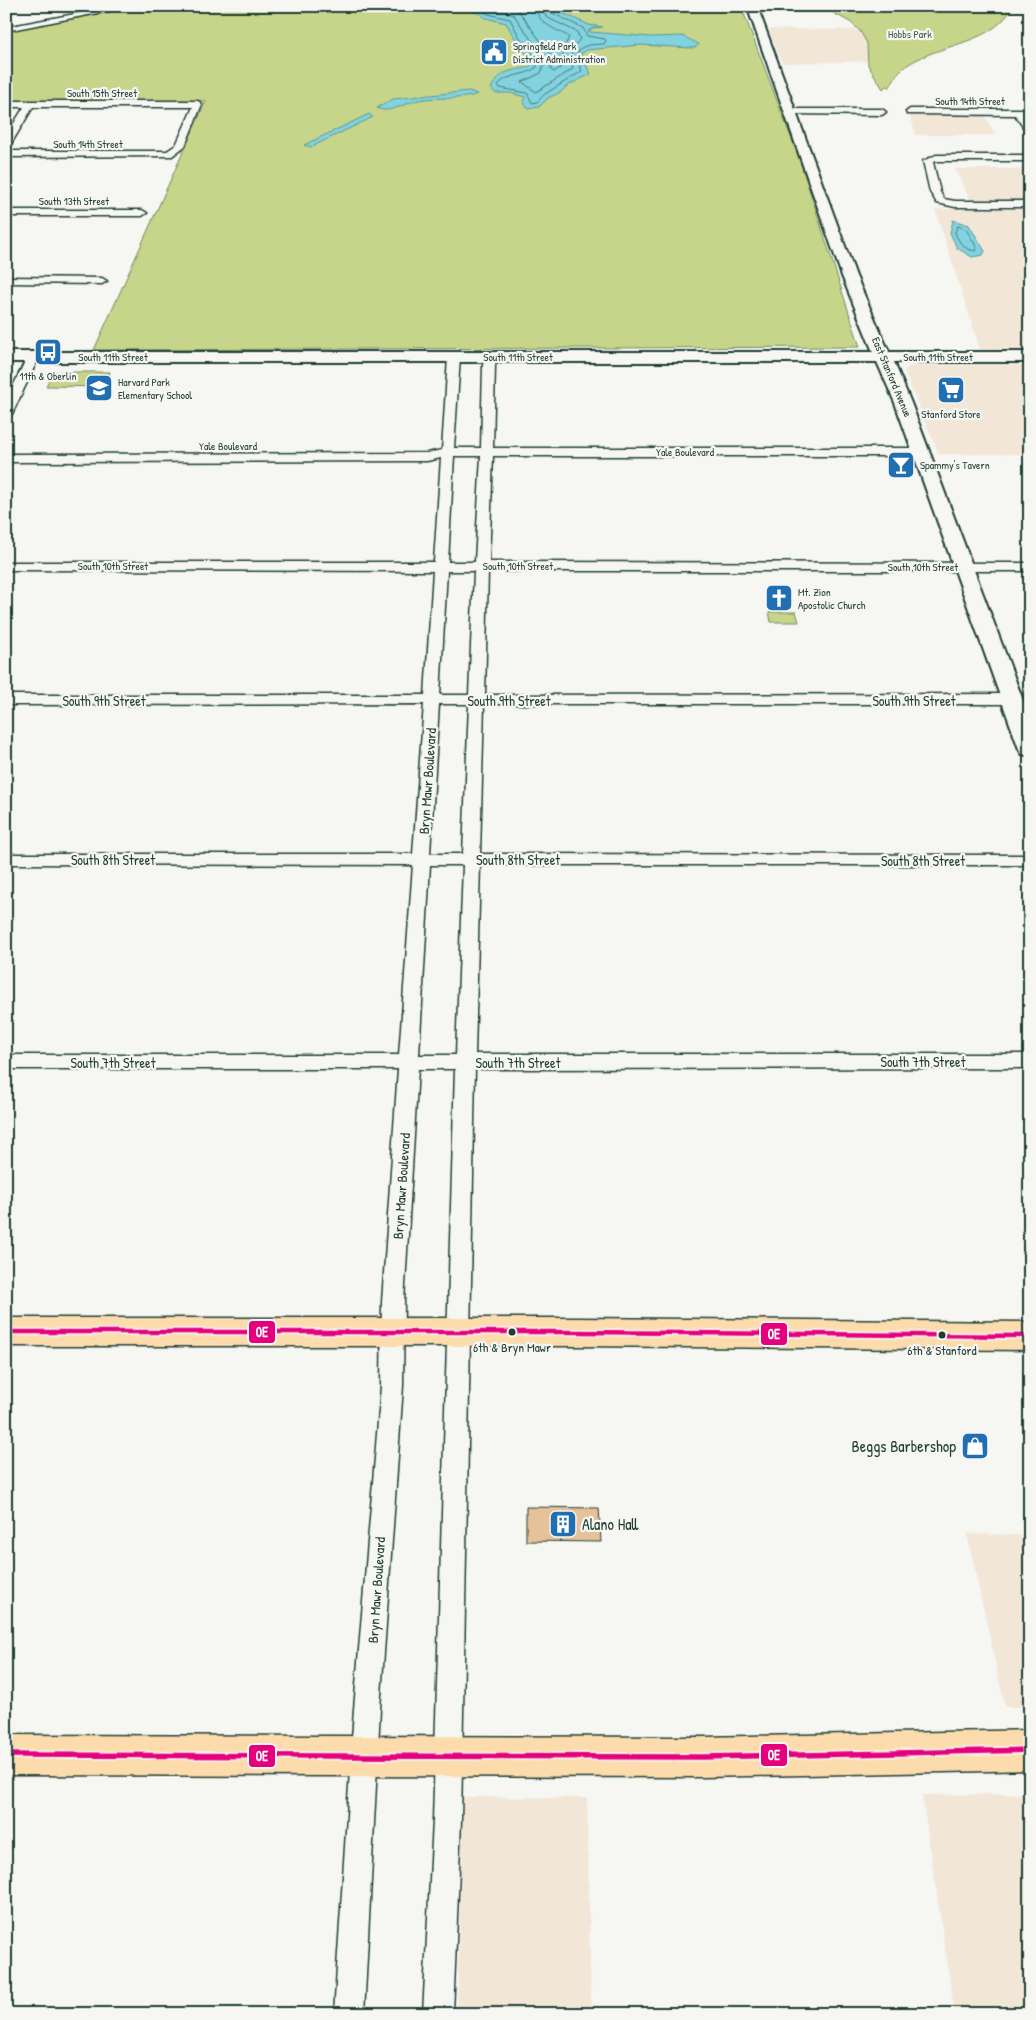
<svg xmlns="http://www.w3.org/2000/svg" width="1036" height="2020" font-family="'Patrick Hand',sans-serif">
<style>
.built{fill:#f2e6d7}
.green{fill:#c6d589;stroke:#72895e}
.water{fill:#82d2df;stroke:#5a969b}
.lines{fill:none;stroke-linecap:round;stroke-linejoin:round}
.shore{stroke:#477978;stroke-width:1}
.building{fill:#e7c298;stroke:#1f3d34}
.street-casing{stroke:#1f3d34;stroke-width:3}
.secondary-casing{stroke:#1f3d34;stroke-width:4}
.primary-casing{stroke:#1f3d34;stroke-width:3}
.street{fill:#f6f6f2;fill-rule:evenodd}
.secondary{fill:#f6f6f2;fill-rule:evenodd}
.primary{fill:#fcdcac;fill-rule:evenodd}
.bus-1-far1-casing{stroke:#f6f6f2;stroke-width:8}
.bus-1-casing{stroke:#f6f6f2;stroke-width:9}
.bus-1-far1{stroke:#e5007d;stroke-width:4.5}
.bus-1{stroke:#e5007d;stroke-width:5.5}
.bus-dot{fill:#1f3d34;stroke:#f6f6f2;stroke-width:2}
.labels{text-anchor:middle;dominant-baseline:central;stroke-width:4.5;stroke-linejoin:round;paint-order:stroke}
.far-park-label{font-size:11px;fill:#405b45;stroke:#f6f6f2}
.far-poi-label{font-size:11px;fill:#1f3d34;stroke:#f6f6f2;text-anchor:start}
.far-street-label{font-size:11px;fill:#1f3d34;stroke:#f6f6f2}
.bus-label{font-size:13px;fill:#1f3d34;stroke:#f6f6f2}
.street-label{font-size:14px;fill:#1f3d34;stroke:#f6f6f2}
.near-poi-label{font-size:16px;fill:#1f3d34;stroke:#f6f6f2;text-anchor:end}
.line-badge{stroke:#f6f6f2;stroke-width:2}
.badge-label{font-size:14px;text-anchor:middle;font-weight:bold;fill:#fff}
</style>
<rect width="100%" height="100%" fill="#f6f6f2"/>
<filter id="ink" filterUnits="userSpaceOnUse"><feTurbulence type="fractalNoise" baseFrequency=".02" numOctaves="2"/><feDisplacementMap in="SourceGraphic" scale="10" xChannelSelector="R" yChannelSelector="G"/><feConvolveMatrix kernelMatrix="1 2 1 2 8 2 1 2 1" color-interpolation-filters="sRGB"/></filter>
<g filter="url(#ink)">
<path class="built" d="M768,29L877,30L892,61L782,63Z
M909,114L984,115L996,135H916Z
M955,169H1030V202H971Z
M935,209H1030V350L980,349Z
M920,365H1030V454H939L904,371L910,366Z
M967,1534L1030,1535V1707H1005Z
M1030,1794V2014H955L922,1795Z
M463,1797L587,1798L591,2014H457Z"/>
<path class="green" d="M144,6H741L800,161L860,347L94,350L206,101H6V31Z
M837,6H1010L1011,10C988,47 934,43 902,69C897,73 893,82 889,88L887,85L883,89L868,65L867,43L860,31L850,22L833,13Z
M53,372H110L104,387L46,386Z
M769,612H796L799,622H771Z"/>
<path class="water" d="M460,6H547L589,25L603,27L593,28L588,31L591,32L651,37L682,36L699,44L696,47L692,48L640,45L587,50L582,53L581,56L591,74L567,86L561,92L548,98L539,107L528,109L524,103L525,97L511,93H495L491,88C503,69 508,72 529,67L533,62L516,40L506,23L486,18L478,13Z
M469,91L478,94C460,101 438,96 419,100C406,102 389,115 377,108L393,99Z
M369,114L373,117L311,147L304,145Z
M953,220L969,225L985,251L983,255L972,257L957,248L950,233Z"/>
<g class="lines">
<path class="shore" d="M475,6L488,14L510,19L520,38L537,59V67C525,77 508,73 498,85L500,88L527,93L532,103L537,102L545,94L582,71L576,56C581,43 592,45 604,44L606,41L605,39L587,36L583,28L552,13L549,6
M488,6L514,15L543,57L544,64L541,73L522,82L536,92L573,69L571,50L580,39L577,32L546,17L543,6
M515,6L550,54L551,70L554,72L564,65L563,50L569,37C555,28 538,25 535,6
M958,226L966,229L977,248L976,251C965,250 959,243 955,233Z"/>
</g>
<path class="building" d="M526,1507L599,1508L601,1542L526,1541Z"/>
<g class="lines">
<g class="street-casing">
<path id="street" d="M117,6H134L6,31V27Z
M6,101H198L202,104L185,146L172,156L6,157V151H167L176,145L193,107H33L11,144L6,147V136L24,107H6Z
M791,109H882L886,112L882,115L788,114L787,112Z
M910,109H1030V115H1024L1030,124V134L1027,133L1015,115L907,114L906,112Z
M936,155H1030V161H937L933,162L940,192L944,199L955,201H1030V207H955L937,203L930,192L923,161Z
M6,210H142L147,213L142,216H6Z
M6,277L102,278L107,281L102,284L6,283Z
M33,354L39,357L12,414L6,418V401L27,357Z
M454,354L460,357L454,448H481L483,365L485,357L491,354L497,357L495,365L493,448H922L928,452L922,456H493L489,562L1030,563V571H488L485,695L1013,694L1018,696L1021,699L1018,702L1013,704H484L480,854L1030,855V865H480L475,1054H1030V1068L475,1069L461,1821L453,2014H423L433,1821L455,1069H418L404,1302L403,1386L380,1709L364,2014H334L354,1709L381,1386L382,1302L398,1069H6V1055H399L413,865L6,864V854H413L424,704L6,705V695H425L433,571L6,570V562H434L441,458L427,461L6,462V454L427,453L442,450L448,357ZM454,456H481L475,562H448ZM447,571H474L469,695H440ZM439,704H469L463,854H430ZM430,865H463L456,1055H419Z"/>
</g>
<g class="secondary-casing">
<path id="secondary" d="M747,6H757L856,276L889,352H1030V362H894L911,403L1030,719V756L1022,754L1019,749L895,403L877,362H6V352H873L842,276Z"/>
</g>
<g class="primary-casing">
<path id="primary" d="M6,1318H578L1030,1322V1350L578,1346H6Z
M1030,1730V1770L704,1777L6,1775V1735L704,1737Z"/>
</g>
<use href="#street" class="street"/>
<use href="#secondary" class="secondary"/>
<use href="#primary" class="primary"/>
<g class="bus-1-far1-casing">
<path id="bus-1-far1" d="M6,1332H578L1030,1336"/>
</g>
<g class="bus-1-casing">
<path id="bus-1" d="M6,1755L704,1757L1030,1750"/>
</g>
<use href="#bus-1-far1" class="bus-1-far1"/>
<use href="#bus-1" class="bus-1"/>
</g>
</g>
<defs>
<g id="civic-square" transform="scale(1.4375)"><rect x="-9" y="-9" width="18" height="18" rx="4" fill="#1f6fb2" stroke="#f6f6f2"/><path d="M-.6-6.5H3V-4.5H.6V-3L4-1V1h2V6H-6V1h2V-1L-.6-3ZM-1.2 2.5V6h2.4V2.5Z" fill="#fff"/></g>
<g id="bus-square" transform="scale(1.4375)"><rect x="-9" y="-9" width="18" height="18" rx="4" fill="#1f6fb2" stroke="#f6f6f2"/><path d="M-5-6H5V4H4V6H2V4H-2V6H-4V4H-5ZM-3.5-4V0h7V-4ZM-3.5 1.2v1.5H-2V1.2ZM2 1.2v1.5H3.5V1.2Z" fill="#fff"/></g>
<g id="school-square" transform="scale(1.4375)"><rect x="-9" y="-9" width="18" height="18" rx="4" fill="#1f6fb2" stroke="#f6f6f2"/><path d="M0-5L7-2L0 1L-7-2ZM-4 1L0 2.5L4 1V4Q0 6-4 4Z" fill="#fff"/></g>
<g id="supermarket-square" transform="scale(1.4375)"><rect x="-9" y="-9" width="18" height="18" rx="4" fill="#1f6fb2" stroke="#f6f6f2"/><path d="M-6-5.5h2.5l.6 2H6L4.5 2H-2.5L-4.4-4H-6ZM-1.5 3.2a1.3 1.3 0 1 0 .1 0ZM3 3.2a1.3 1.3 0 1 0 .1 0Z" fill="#fff"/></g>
<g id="bar-square" transform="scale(1.4375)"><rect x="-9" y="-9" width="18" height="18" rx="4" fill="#1f6fb2" stroke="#f6f6f2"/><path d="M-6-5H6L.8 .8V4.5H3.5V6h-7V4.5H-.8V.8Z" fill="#fff"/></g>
<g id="church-square" transform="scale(1.4375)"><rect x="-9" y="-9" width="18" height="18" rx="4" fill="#1f6fb2" stroke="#f6f6f2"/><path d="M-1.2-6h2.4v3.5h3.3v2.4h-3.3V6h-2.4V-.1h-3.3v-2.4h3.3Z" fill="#fff"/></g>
<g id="shop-square" transform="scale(1.4375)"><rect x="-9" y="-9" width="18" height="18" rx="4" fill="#1f6fb2" stroke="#f6f6f2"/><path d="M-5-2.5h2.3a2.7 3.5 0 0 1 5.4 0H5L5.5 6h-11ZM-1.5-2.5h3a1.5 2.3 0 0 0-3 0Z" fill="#fff"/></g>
<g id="building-square" transform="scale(1.4375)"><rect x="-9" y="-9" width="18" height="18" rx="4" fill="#1f6fb2" stroke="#f6f6f2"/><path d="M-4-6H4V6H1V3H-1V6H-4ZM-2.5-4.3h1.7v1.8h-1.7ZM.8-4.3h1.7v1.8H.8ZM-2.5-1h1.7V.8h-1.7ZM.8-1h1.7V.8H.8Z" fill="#fff"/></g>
</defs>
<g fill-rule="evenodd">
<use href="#civic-square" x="494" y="52"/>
<use href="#bus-square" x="48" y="352"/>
<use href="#school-square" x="99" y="388"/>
<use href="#supermarket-square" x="951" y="390"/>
<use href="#bar-square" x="901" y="465"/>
<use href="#church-square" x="779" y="598"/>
<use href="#shop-square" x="975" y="1446"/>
<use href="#building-square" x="563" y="1524"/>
</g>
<g class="bus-dot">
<circle cx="512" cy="1332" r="4.5"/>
<circle cx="942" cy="1335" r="4.5"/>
</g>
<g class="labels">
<g class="far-park-label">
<text x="910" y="34">Hobbs Park</text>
</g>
<g class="far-poi-label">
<text x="513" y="46">Springfield Park<tspan x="513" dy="13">District Administration</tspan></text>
<text x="48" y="376" text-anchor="middle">11th &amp; Oberlin</text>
<text x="118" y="382">Harvard Park<tspan x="118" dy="13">Elementary School</tspan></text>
<text x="951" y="414" text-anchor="middle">Stanford Store</text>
<text x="920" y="465">Spammy's Tavern</text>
<text x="798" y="592">Mt. Zion<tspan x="798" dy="13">Apostolic Church</tspan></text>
</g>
<g class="far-street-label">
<text x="102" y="93">South 15th Street</text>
<text x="970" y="101">South 14th Street</text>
<text x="88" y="144">South 14th Street</text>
<text x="74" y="201">South 13th Street</text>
<text x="113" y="357">South 11th Street</text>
<text x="518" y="357">South 11th Street</text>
<text x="938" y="357">South 11th Street</text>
<text transform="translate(892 377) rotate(67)">East Stanford Avenue</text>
<text x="228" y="446">Yale Boulevard</text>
<text x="685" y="452">Yale Boulevard</text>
<text x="113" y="566">South 10th Street</text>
<text x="518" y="566">South 10th Street</text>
<text x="923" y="567">South 10th Street</text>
</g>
<g class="bus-label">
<text x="512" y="1347">6th &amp; Bryn Mawr</text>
<text x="942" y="1350">6th &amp; Stanford</text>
</g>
<g class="street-label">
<text x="104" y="700">South 9th Street</text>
<text x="509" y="700">South 9th Street</text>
<text x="914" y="700">South 9th Street</text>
<text transform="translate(427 781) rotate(-86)">Bryn Mawr Boulevard</text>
<text x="113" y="859">South 8th Street</text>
<text x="518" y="859">South 8th Street</text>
<text x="923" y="860">South 8th Street</text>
<text x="923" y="1061">South 7th Street</text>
<text x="113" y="1062">South 7th Street</text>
<text x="518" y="1062">South 7th Street</text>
<text transform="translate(401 1186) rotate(-86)">Bryn Mawr Boulevard</text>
<text transform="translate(376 1590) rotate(-86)">Bryn Mawr Boulevard</text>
</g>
<g class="near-poi-label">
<text x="956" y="1446">Beggs Barbershop</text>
<text x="582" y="1524" text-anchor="start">Alano Hall</text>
</g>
</g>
<g class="line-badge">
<rect x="248" y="1320" width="28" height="24" rx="5" fill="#e5007d"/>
<rect x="760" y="1322" width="28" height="24" rx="5" fill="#e5007d"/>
<rect x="760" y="1743" width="28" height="24" rx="5" fill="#e5007d"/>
<rect x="248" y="1744" width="28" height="24" rx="5" fill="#e5007d"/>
</g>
<g class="badge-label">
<text x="262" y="1337">0E</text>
<text x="774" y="1339">0E</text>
<text x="774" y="1760">0E</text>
<text x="262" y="1761">0E</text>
</g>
<rect width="1036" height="2020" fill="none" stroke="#f6f6f2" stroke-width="25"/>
<rect x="12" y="12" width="1011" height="1995" fill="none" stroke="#1f3d34" stroke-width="2" filter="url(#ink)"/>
</svg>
